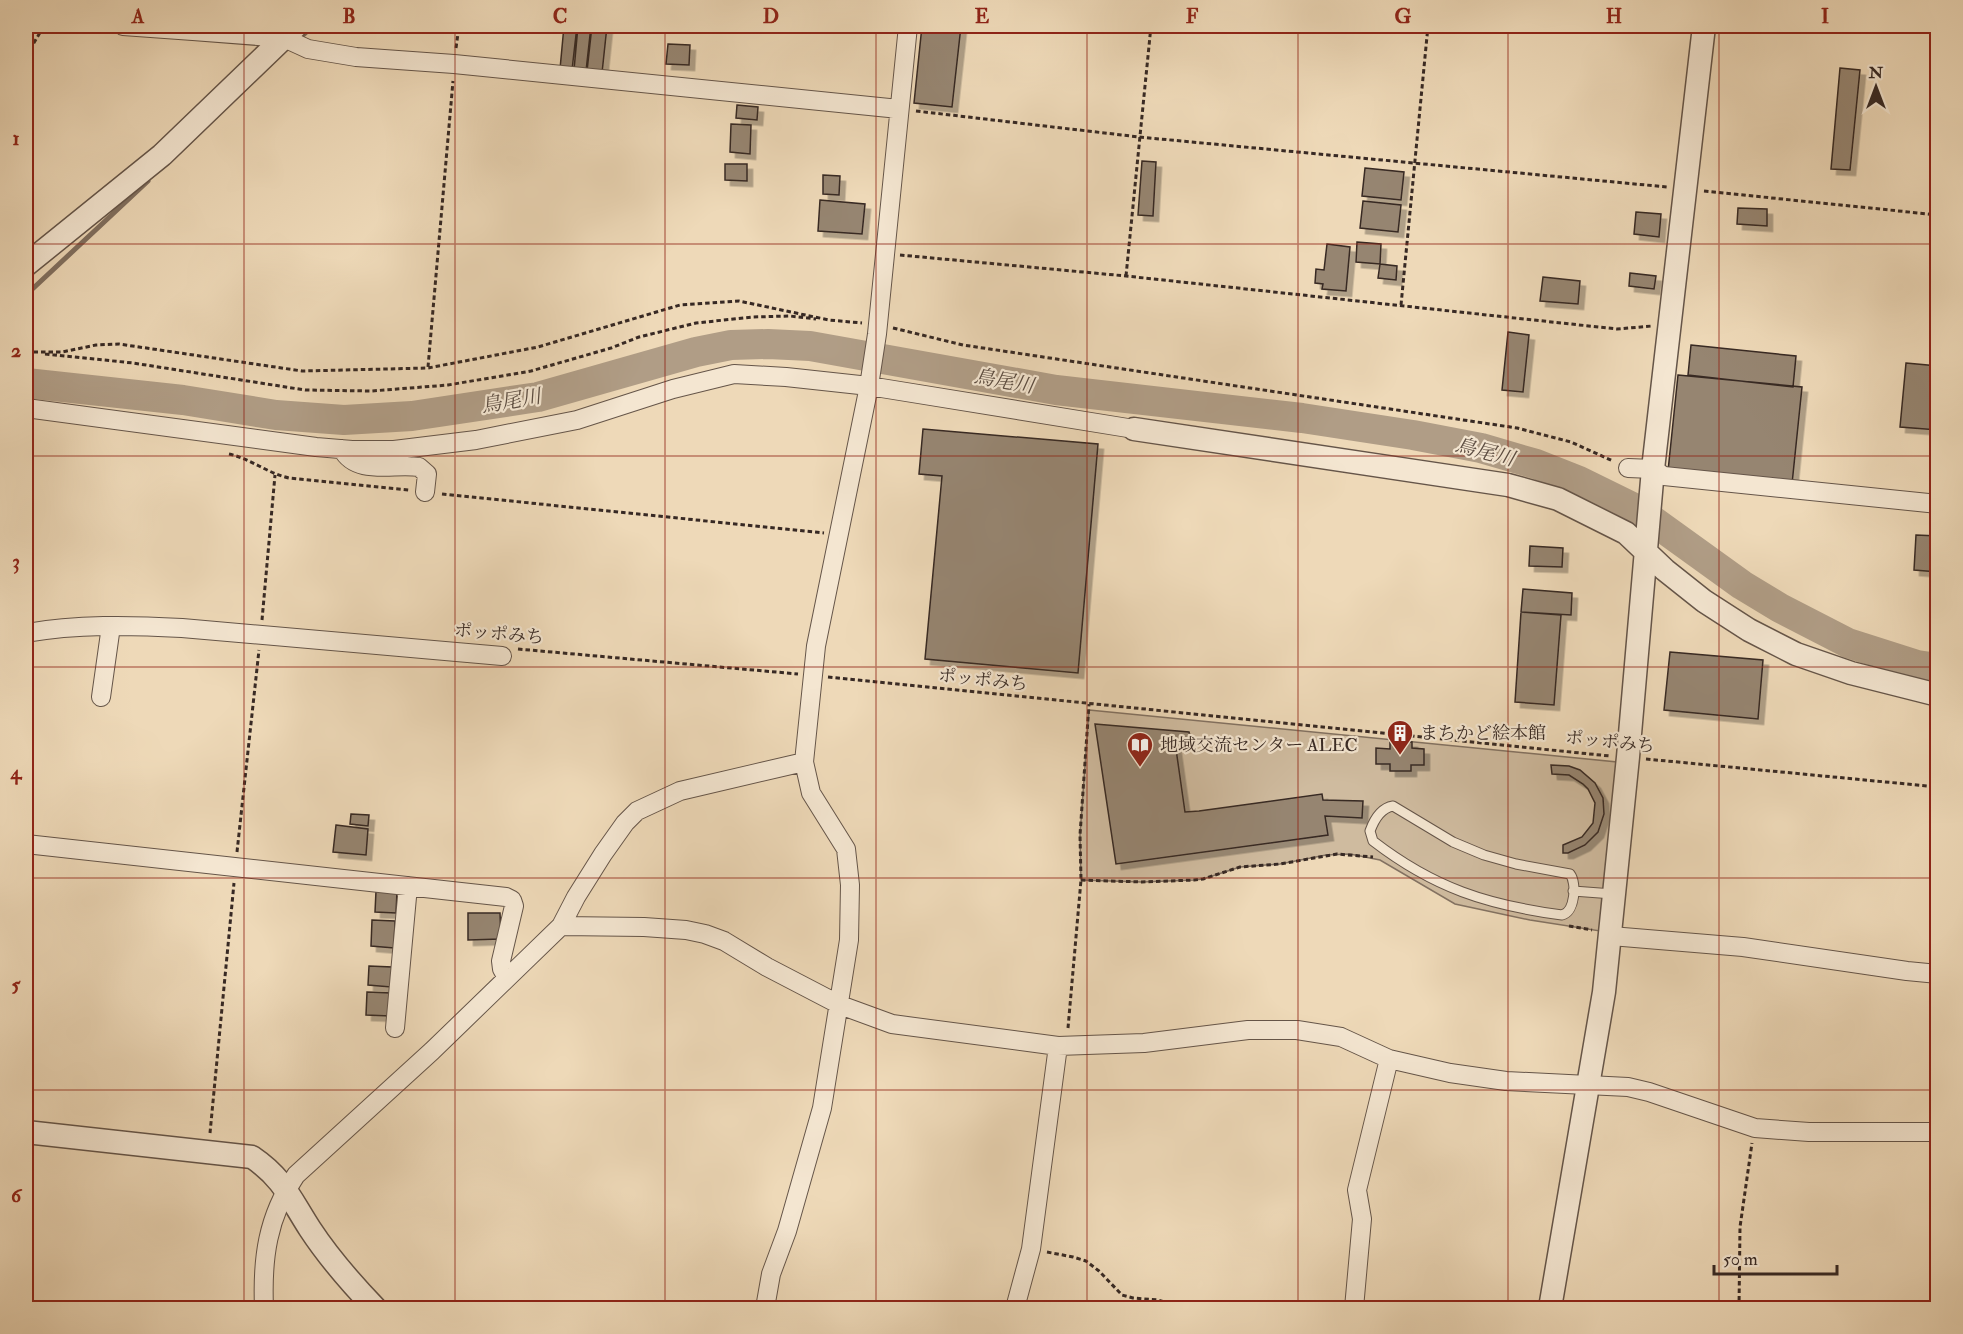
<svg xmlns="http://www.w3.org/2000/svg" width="1963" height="1334" font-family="'IM FELL Double Pica','Noto Serif JP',serif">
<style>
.green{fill:#cfbb9f;stroke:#837262;stroke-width:1.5}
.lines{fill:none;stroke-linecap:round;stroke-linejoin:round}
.stream{stroke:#806f5f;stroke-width:5}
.river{stroke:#b09d86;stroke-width:30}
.building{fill:#968571;stroke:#372924;stroke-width:1.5;filter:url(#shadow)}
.service-casing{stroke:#655549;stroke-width:11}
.minor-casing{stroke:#655549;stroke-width:20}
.tertiary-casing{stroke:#655549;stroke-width:25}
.path{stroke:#372924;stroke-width:3;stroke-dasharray:4.5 3;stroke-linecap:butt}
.service{stroke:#f4e6d1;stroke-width:9}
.minor{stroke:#f4e6d1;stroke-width:18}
.tertiary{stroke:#f4e6d1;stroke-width:22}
.grid{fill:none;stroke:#8f2418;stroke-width:1.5;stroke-opacity:0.55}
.labels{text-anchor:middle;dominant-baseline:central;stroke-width:4.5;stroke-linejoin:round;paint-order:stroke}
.street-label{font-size:18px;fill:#372924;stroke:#f4e6d1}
.poi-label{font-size:18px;fill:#372924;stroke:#f4e6d1;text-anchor:start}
.water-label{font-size:20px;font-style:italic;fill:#5b4c41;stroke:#f4e6d1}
.neatline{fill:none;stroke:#8f2418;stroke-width:2}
.grid-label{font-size:20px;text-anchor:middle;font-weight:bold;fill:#8f2418}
</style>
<defs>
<filter id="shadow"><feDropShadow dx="5.5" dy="5.5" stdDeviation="0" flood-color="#0004"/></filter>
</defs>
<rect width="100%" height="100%" fill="#eed9b8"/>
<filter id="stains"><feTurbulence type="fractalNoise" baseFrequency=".00333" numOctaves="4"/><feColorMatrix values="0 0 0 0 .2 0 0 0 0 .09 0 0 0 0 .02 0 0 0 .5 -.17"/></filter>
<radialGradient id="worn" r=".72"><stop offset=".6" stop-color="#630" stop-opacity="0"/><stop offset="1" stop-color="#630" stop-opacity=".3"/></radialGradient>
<path class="green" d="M1089,710L1617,762L1600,931L1530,920L1455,904L1380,860L1350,854L1326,855L1280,864L1240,867L1203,879L1194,880L1142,882L1081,880L1080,835Z"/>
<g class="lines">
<path class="stream" d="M301,37L313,26
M26,295L148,181"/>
<path class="river" d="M26,383L183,400L276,415L344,420L412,416L538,397L696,352L731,345L768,344L810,346L1056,390L1302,418L1413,435L1481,448L1536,464L1579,481L1638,510L1742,585L1780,608L1848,643L1917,665L1938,668"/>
</g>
<path class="building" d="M564,26H577L572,70L560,69Z
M578,26H591L586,71L574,70Z
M592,26H607L602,73L587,71Z
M922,26H961L952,107L914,103Z
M668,44L690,45L689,65L666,64Z
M1840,68L1860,70L1850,170L1831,169Z
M737,105L758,107L757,120L736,118Z
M731,124L751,125L750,154L730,152Z
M1142,161L1156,162L1153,216L1138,215Z
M725,164H747V181L725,180Z
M1365,168L1404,172L1401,200L1362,196Z
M823,175L840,176L839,195L823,194Z
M820,200L865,204L862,234L818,231Z
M1363,201L1401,205L1398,232L1360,228Z
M1738,208L1767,209V226L1737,224Z
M1636,212L1661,214L1659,237L1634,234Z
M1357,242L1381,244L1380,264L1356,262Z
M1327,244L1350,247L1346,291L1322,289L1323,284L1315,283L1316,269L1324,270Z
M1380,264L1397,266L1396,280L1378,278Z
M1630,273L1656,276L1654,289L1629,286Z
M1543,277L1580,281L1578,304L1540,301Z
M1508,332L1529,335L1523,392L1502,390Z
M1691,345L1796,356L1793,387L1688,375Z
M1906,363L1938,366V430L1900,427Z
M1678,375L1802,387L1792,484L1668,471Z
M923,429L1098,444L1078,673L925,659L942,476L919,474Z
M1916,535L1938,536V572L1914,570Z
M1530,546L1563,548L1562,567L1529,566Z
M1523,589L1572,593L1571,615L1521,612Z
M1521,612L1561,615L1554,705L1515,702Z
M1670,652L1763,660L1758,719L1664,710Z
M1095,724L1189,732L1191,739L1175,742L1185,812L1199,811L1322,794L1323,800L1363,801L1362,818L1325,816L1328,835L1116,864Z
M1390,742H1412V748L1424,749V765H1411V771H1390V764H1376V748L1390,749Z
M1551,765L1569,766L1580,770L1595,783L1603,798L1604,814L1598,832L1585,845L1568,853H1563V845L1582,837L1593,823L1595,803L1588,789L1583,784L1569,775L1552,774Z
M351,814L369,815L368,826L350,824Z
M336,825L368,829L366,855L333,852Z
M376,891L397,892L396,913L375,912Z
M468,913H500L501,939L468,940Z
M372,920L395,921L394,948L371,946Z
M369,966L392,967L391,987L368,985Z
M367,992L391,993L390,1016L366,1015Z"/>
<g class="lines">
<g class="service-casing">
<path id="service" d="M1393,806L1453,842L1484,855L1516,864L1570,874C1577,883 1575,912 1562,915C1487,905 1434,888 1373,841L1370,831C1374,820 1381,808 1393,806Z
M1573,891L1613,894"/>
</g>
<g class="minor-casing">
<path id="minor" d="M123,26L193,31
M183,26L193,31L284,38L308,49L356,57L454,64L899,109
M26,408L316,447L352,450H394L476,440L577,420L673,389L734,374L786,377L869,386L1134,429
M342,449C356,476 394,463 419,467L427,474L425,492
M1628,468L1653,469L1664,476L1938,504
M26,633C77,624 130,625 182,628L502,656
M101,697L111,626
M26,844L506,897L512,900L514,906L501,961L502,969L507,978
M561,926L644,927L686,930L705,934L724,941L767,967L840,1005L892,1024L1058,1046L1144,1043L1248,1030H1297L1341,1037L1389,1059L1450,1073L1506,1081L1628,1087L1649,1092L1755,1128L1809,1132H1938
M1611,936L1743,947L1907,971L1938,974
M395,1028L408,886
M264,1308C262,1259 267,1217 296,1175L432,1051L561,926L576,897L603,854L625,823L637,811L680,791L804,762
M765,1308L771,1274L787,1231L822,1108L849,940L850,885L846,849L811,793L804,762L816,646L869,386L877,334L908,26
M1015,1308L1031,1249L1058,1046
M1354,1308L1362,1219L1357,1190L1389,1059"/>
</g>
<g class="tertiary-casing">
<path id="tertiary" d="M26,265L162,155L296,26
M1134,429L1508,485L1558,499L1626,533L1665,570L1704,601L1749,630L1796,654L1851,673L1938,695
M26,1132L252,1157C283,1178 290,1198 310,1229C329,1258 351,1283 375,1308
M1550,1308L1604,992L1628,757L1653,469L1704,26"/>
</g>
<path class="path" d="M456,48L459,26
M26,56L44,26
M916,111L1139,137L1667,187
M1704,191L1938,215
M900,255L1126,276L1617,329L1652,326
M1126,276L1151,26
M1401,305L1428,26
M893,328L963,345L1517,428L1571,442L1613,461
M26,352H62L96,345L119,344L302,371L428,368L538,347L680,305L739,301L829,320L862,323
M45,354L133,363L305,390L372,391L448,385L531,371L611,348L639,337L696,323L753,317L790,316L816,319
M428,367L453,81
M229,454C251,459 267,473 289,478L409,490
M442,494L824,533
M262,620L275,475
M518,649L798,674
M828,677L1610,756
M1646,759L1938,787
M237,852L259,650
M1081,880L1142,882L1194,880L1203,879L1240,867L1280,864L1337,854L1373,857
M1569,926L1592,930
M1068,1028L1081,880L1080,835L1089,704
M210,1133L234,883
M1047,1252L1073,1257L1086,1261L1099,1271L1122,1295L1133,1298L1158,1300L1185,1308
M1739,1308L1740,1227L1752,1143"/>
<use href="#service" class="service"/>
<use href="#minor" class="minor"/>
<use href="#tertiary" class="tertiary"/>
</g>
<path class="grid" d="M244,26V1308M455,26V1308M665,26V1308M876,26V1308M1087,26V1308M1298,26V1308M1508,26V1308M1719,26V1308M26,244H1938M26,456H1938M26,667H1938M26,878H1938M26,1090H1938"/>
<defs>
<g id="building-pin" transform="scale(1.35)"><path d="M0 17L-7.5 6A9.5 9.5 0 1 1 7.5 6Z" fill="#8f2418" stroke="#f4e6d1"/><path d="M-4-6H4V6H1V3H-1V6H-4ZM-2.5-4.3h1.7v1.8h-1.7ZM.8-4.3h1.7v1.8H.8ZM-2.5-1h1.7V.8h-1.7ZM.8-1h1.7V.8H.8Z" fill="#fff"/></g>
<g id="library-pin" transform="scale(1.35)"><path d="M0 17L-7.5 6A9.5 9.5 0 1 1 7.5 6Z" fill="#8f2418" stroke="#f4e6d1"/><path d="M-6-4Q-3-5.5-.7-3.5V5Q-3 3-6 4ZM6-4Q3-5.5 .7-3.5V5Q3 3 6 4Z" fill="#fff"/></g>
</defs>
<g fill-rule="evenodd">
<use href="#building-pin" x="1400" y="733"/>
<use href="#library-pin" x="1140" y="745"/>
</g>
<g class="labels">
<g class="street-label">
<text transform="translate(499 634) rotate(5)">ポッポみち</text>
<text transform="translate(983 680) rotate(6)">ポッポみち</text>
<text transform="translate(1610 742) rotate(6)">ポッポみち</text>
</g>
<g class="poi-label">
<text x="1420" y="733">まちかど絵本館</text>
<text x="1160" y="745">地域交流センター ALEC</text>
</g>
<g class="water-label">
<text transform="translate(1004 381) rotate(10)">鳥尾川</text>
<text transform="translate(511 401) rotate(-10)">鳥尾川</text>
<text transform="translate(1485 452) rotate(15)">鳥尾川</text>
</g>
</g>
<rect width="1963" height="1334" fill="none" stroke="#eed9b8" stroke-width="66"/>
<g transform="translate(1876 87)" stroke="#f4e6d1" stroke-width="4.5" paint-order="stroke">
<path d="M0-4.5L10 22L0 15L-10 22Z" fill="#372924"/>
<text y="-9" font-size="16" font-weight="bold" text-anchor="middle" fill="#372924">N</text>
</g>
<path d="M1714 1265v9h123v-9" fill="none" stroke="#372924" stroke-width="3"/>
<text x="1723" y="1265" font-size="18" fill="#372924" stroke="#f4e6d1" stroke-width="4.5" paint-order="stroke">50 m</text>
<rect x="33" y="33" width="1897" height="1268" class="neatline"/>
<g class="grid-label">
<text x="138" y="23">A</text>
<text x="349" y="23">B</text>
<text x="560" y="23">C</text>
<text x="771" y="23">D</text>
<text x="982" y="23">E</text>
<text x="1192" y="23">F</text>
<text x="1403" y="23">G</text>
<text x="1614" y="23">H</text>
<text x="1825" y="23">I</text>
<text x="16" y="145">1</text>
<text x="16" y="357">2</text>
<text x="16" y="568">3</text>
<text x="16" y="779">4</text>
<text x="16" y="991">5</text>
<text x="16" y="1202">6</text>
</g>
<rect width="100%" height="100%" filter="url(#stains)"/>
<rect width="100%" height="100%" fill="url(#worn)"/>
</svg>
